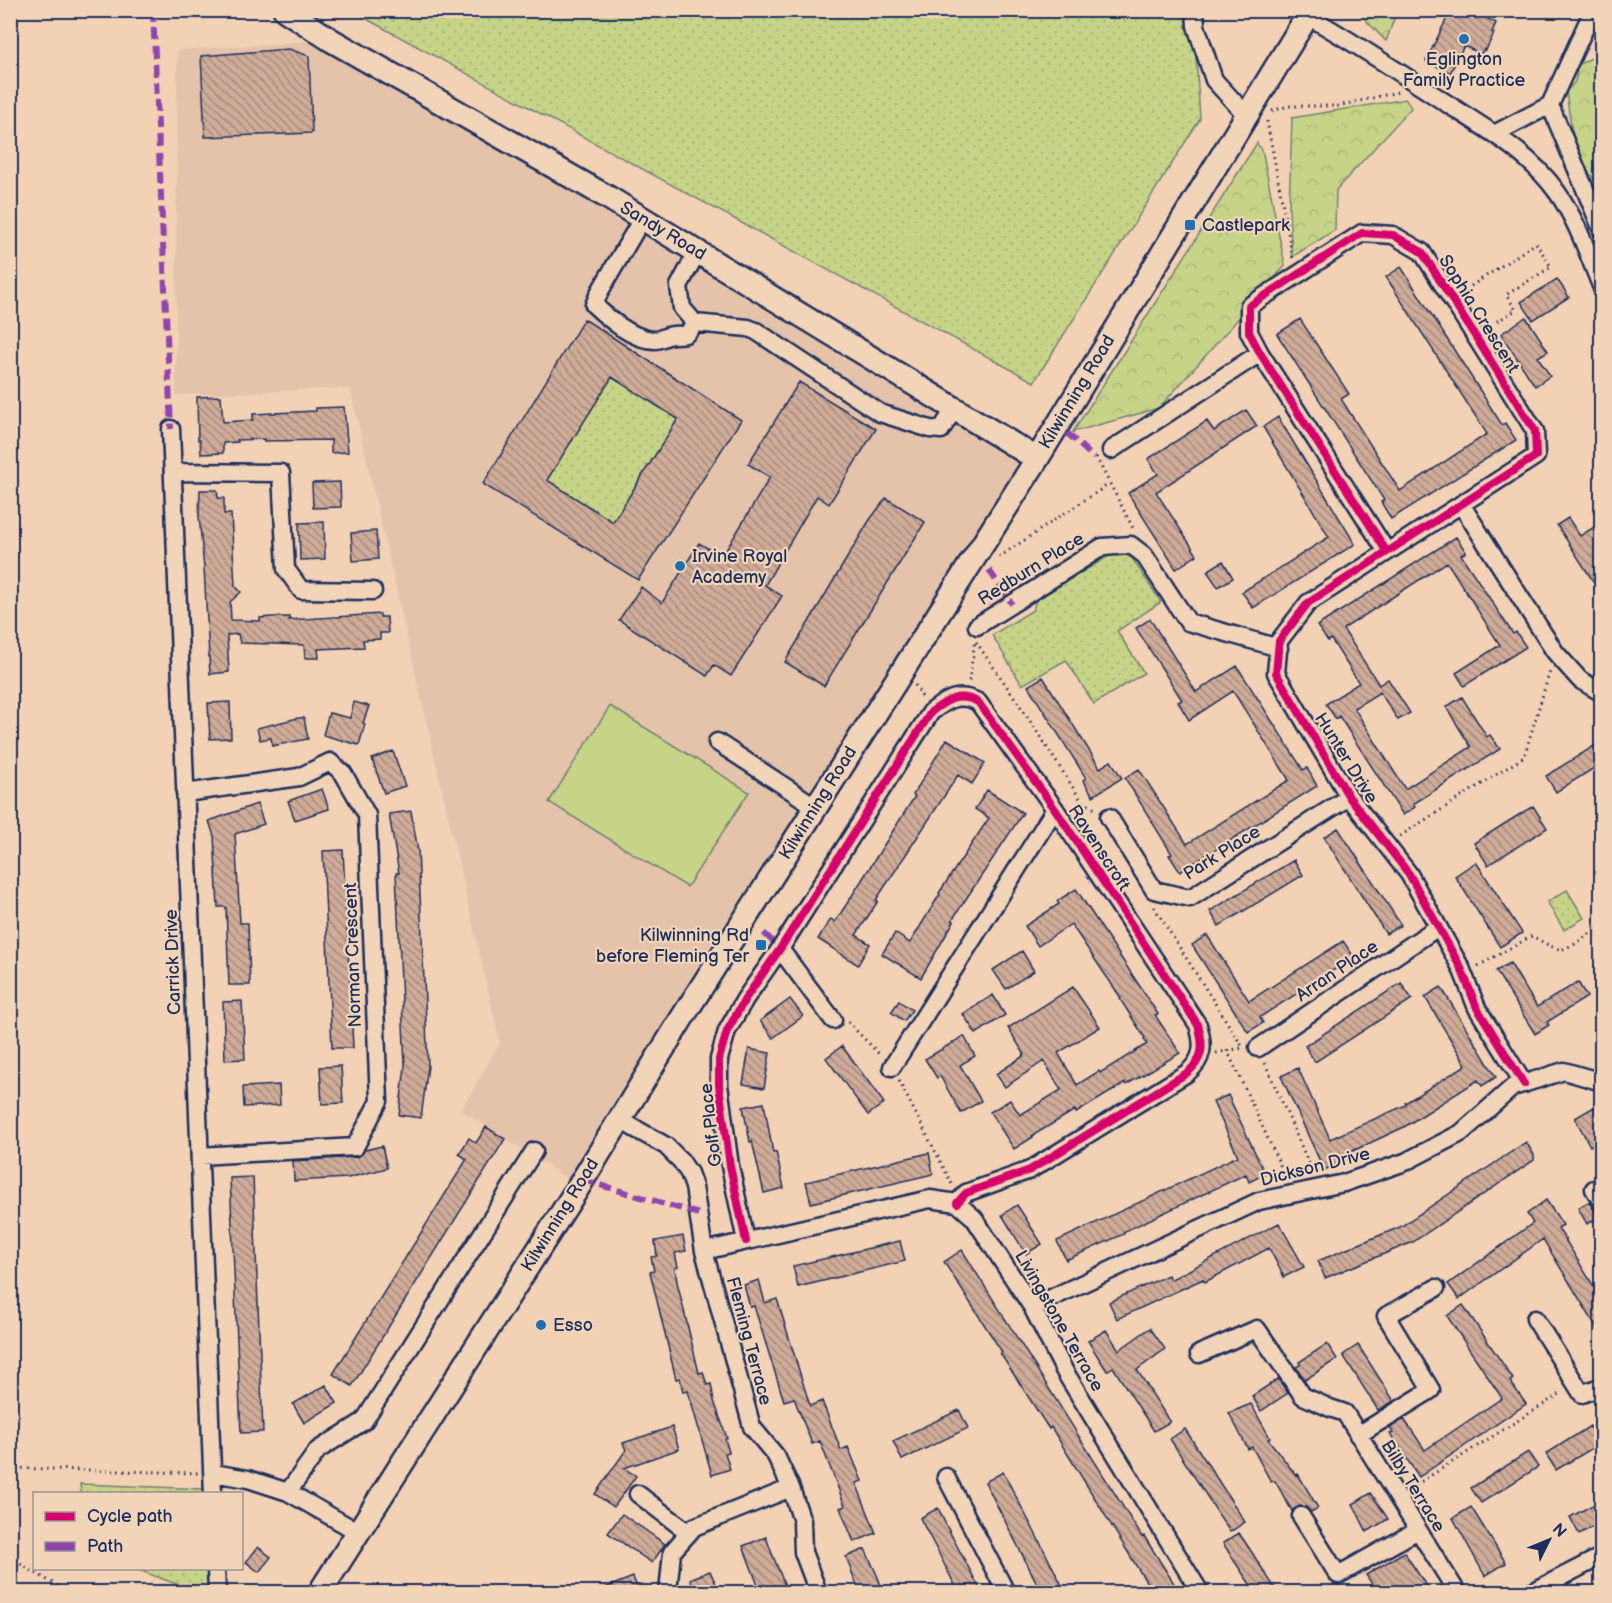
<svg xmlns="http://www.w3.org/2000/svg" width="1612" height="1603" font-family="'Balsamiq Sans',sans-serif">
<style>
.built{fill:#e4c3aa}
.grass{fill:url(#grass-dots);stroke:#718273;stroke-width:1.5}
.forest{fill:url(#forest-crowns);stroke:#718273;stroke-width:1.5}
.pitch{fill:#c7d488;stroke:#718273;stroke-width:1.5}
.building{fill:url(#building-back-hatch);stroke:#1b2f5e;stroke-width:1.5;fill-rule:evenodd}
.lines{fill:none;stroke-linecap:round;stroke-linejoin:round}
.minor-casing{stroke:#1b2f5e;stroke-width:21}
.major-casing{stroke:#1b2f5e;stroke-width:27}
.path{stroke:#1b2f5e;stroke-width:3;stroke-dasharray:1.5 4.5;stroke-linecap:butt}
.minor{stroke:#f2d4b8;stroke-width:16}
.major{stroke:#f2d4b8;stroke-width:22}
.quiet{stroke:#8e44ad;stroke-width:6;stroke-dasharray:12 6;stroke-linecap:butt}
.cycleway-casing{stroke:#f2d4b8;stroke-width:11}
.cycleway{stroke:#d6006c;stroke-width:8}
.poi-dot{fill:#1f6fb2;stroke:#f2d4b8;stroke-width:2}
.labels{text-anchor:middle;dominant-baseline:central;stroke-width:4.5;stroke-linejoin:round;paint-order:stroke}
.poi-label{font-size:18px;fill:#1b2f5e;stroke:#f2d4b8;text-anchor:start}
.street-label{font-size:18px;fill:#1b2f5e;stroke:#f2d4b8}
</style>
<defs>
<pattern id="grass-dots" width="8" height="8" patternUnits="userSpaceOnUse" patternTransform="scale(1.5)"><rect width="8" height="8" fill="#c7d488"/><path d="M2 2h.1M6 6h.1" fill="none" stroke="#aab678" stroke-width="1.8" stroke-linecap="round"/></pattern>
<pattern id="forest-crowns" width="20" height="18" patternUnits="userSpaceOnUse" patternTransform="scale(1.5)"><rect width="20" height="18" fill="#c7d488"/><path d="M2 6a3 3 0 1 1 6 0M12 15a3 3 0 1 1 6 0" fill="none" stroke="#aab678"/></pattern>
<pattern id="building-back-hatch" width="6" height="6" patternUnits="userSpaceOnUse" patternTransform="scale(1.5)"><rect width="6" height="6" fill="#cfab98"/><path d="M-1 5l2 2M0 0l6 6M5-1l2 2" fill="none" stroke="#a78c7f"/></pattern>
</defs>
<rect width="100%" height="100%" fill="#f3d1b4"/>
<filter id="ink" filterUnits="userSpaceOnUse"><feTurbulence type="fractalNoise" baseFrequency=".0167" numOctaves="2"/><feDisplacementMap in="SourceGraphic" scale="12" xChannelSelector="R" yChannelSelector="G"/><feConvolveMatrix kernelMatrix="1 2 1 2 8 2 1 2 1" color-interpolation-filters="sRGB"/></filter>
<g filter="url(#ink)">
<path class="built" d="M331,40L1037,459L579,1186L461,1110L500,1043L350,388L176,395L177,50Z"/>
<path class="grass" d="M352,11H1193L1200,119L1034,382Z
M611,377L678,419L613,522L547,480Z
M1117,551L1132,558L1161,602L1117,631L1144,673L1094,704L1066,660L1022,685L992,635L1033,610L1036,600Z
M1567,890L1584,918L1564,930L1547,902Z
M80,1484L205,1489V1493H81Z
M136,1569H209L210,1592H198Z"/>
<path class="forest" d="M1357,11H1397L1386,41Z
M1593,57L1601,86V184C1597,180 1591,176 1587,171C1573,153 1569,113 1566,91L1575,82L1578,65Z
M1406,99L1411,108L1336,190L1335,230L1292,257L1289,210L1292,118Z
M1257,143L1263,154L1285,266L1159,408L1073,432Z"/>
<path class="pitch" d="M610,706L749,792L687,887L549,802Z"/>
<path class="building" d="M1451,10H1492L1488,19L1496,23L1492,32L1494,33L1486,50L1484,49L1481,54L1464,46L1450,73L1426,61Z
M289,49L309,56L312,133L205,137L201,56Z
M1401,267L1502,425L1505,423L1516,440L1391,519L1381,502L1384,500L1277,334L1300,319L1349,394L1341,399L1400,491L1487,434L1386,277Z
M1557,279L1569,297L1533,320L1521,302Z
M1526,317L1548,351L1538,357L1550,376L1535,386L1501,334Z
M584,319L741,420L638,580L483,484ZM612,377L678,419L613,522L547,480Z
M799,382L876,429L829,504L817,496L765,585L782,596L731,676L714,665L707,676L619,620L641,587L662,603L699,543L722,557L770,477L748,464Z
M221,396L223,422L253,420V414L316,411V408L344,407L348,452L331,453V440L264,441V439L237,440L238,442L223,443V453L201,454L200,440H198L197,397Z
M1246,410L1257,426L1156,492L1197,555L1176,569L1128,493L1158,474L1148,459L1207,421L1214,431Z
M1278,417L1355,544L1253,608L1242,592L1329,537L1263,427Z
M340,482L341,507L313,508L312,483Z
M200,490H217L218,498H224V514H231L235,586L241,592L230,602L231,620L260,621V618L271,617H289V620L380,614V617H387L388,633H380V639L363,640L364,647L318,649L319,658H305L304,645L240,643L238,634L227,635L229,672L210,674L204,568L199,516Z
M886,498L925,522L824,686L785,662L869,521Z
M1568,518L1580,536L1602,522V595L1557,525Z
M324,522L325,559L300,560L299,523Z
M376,531L378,559L353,561L351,533Z
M1456,537L1466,552L1461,555L1513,634L1516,632L1526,647L1464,686L1456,673L1500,645L1447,562L1343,629L1379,685L1388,679L1410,713L1398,720L1380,692L1354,708L1405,789L1471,747L1446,707L1462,697L1487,737L1490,735L1500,749L1413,804L1415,807L1403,815L1339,716L1336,719L1326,704L1359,683L1331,639L1328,641L1317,626Z
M1223,561L1233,578L1218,587L1207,571Z
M1150,619L1196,692L1237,666L1303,770L1307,768L1317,786L1180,872L1169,855L1172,854L1125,778L1139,769L1187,844L1289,780L1233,691L1189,720L1178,702L1182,700L1136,628Z
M1043,677L1100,768L1111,761L1122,778L1093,796L1083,780L1086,778L1028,686Z
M230,702L231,738L210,739L208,703Z
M354,702L369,706L363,723L365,724L359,745L323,735L329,713L350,718Z
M298,718H304L308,739L272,746L271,738L260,740L257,728Z
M947,739L985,763L972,784L958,775L876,900L878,901L856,935L870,944L858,965L818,939L831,919L835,922L848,902L915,796L913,795Z
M1602,741V763L1556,792L1546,776Z
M393,751L405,786L384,793L372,759Z
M322,789L329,809L295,820L288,801Z
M987,790L1023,813L952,920L954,921L921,978L882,954L895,933L910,943L940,894L939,893L989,818L975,809Z
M257,804L264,824L235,834L240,923H248L250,985H229L226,907H218L214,836L209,821Z
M1533,806L1547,828L1488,865L1474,843Z
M411,811L418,851L428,1066L421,1118L399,1115L405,1066L396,873H399L389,814Z
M1338,828L1401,925L1386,934L1324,837Z
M343,850L353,1048H332L323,851Z
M1294,860L1303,875L1219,926L1210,911Z
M1476,862L1522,933L1500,947L1455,876Z
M1076,889L1158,1014L1155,1015L1180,1053L1126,1085L1125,1083L1076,1113L1075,1110L1032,1136L1033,1137L1014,1149L990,1112L1010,1100L1020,1115L1061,1090L1044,1061L1005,1087L996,1074L1025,1055L1008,1028L1073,987L1100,1027L1058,1053L1077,1085L1099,1071L1100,1073L1147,1044L1144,1039L1145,1038L1120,999L1121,998L1071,924L1038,946L1025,926L1059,904L1057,901Z
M1207,935L1249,1001L1343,941L1354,957L1260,1017L1263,1023L1248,1032L1192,945Z
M1022,951L1034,971L1006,989L993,970Z
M1510,963L1537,1007L1578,982L1587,997L1547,1022L1549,1025L1535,1034L1496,971Z
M1401,983L1412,999L1315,1062L1305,1046Z
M1441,987L1496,1077L1482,1086L1478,1080L1404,1127L1340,1157L1342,1162L1324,1170L1281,1076L1298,1068L1330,1139L1406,1105L1405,1103L1466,1065L1425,997Z
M993,995L1005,1015L976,1034L963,1014Z
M790,999L803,1016L773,1038L760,1021Z
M242,1001L245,1059L225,1060L223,1002Z
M899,1001L912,1010L904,1021L891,1012Z
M964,1036L975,1056L960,1065L981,1101L961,1113L940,1076L937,1078L925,1059Z
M842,1046L884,1103L868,1115L826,1058Z
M749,1049L770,1053L764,1088L743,1084Z
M341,1066L343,1103L322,1104L320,1067Z
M279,1085L280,1105L244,1107L243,1087Z
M1228,1095L1265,1174L1249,1182L1246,1174L1123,1232L1124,1234L1066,1260L1057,1241L1238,1156L1213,1102Z
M764,1103L773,1153L776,1152L784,1188L764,1193L752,1141L750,1142L743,1107Z
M1594,1107L1602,1120V1139L1590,1146L1575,1118Z
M486,1127L505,1139L352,1386L333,1374L467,1159L459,1154L469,1138L476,1143Z
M1526,1142L1534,1155V1160L1413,1242L1325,1278L1318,1261L1400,1227Z
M382,1146L387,1168L348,1178L294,1181L293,1161L356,1157L361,1155L365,1150Z
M929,1153L933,1174L811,1203L806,1182Z
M253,1177L263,1432L241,1433L230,1178Z
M1546,1200L1563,1225L1558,1228L1602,1300V1336L1543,1239L1459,1299L1448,1284L1533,1223L1527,1214Z
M1589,1202L1599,1218L1587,1224L1578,1208Z
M1017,1205L1042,1244L1026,1254L1002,1215Z
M1279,1223L1304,1267L1284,1277L1269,1248L1205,1282L1203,1279L1117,1319L1109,1302L1168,1275L1170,1280Z
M683,1236L686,1251L675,1253L678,1267L675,1268L677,1282L699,1373L703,1372L707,1385L711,1384L714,1401L727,1438L725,1439L729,1452L725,1453L730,1469L712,1475L688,1391L683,1392L680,1378L676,1379L650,1272L654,1271L651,1257L657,1256L655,1241Z
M900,1241L905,1261L798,1287L793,1266Z
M962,1250L1142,1537L1144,1536L1180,1593H1153L1051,1427L1049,1429L1000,1353L1002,1352L944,1262Z
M759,1280L765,1303L777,1299L810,1406L822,1401L841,1450L848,1447L862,1481L856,1483L876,1533L854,1542L840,1508L845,1506L820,1441L812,1444L794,1398L784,1401L754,1306L750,1307L744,1285Z
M1463,1305L1513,1379L1510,1381L1526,1404L1419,1477L1390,1434L1393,1433L1390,1428L1404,1419L1425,1450L1502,1398L1447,1316Z
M1150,1328L1165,1349L1137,1370L1170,1422L1154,1431L1113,1367L1107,1371L1088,1341L1106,1330L1119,1350Z
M1327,1344L1337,1359L1305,1380L1296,1367L1300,1365L1299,1362Z
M1358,1345L1394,1401L1378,1410L1343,1355Z
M1278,1379L1288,1393L1261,1411L1252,1396Z
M326,1385L337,1403L304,1423L293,1404Z
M1251,1404L1270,1438L1268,1439L1296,1475L1298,1474L1318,1508L1311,1512L1306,1507L1300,1506L1292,1511L1275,1481L1271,1482L1252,1447L1248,1449L1229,1413Z
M959,1410L968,1428L902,1460L893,1441Z
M1590,1426L1601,1443L1556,1470L1546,1454Z
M672,1427L679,1449L624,1468L636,1476L614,1507L595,1494L626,1450L623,1443Z
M1185,1429L1245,1522L1230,1532L1170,1439Z
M1528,1452L1538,1467L1481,1503L1471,1488Z
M1003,1472L1031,1525L1066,1593H1042L985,1482Z
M1371,1493L1388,1519L1367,1532L1353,1504Z
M1602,1500V1522L1579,1534L1570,1517Z
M1471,1507L1506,1563L1485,1576L1453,1518Z
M938,1508L946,1525L982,1593H959L939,1554L920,1518Z
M622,1514L665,1544L652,1563L608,1533Z
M1239,1533L1249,1548L1278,1593H1256L1233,1559L1223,1543Z
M766,1537L771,1551L788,1593H761L743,1546Z
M258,1547L271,1557L259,1572L246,1562Z
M865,1549L877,1575L884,1593H861L854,1578L846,1557Z
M1404,1552L1431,1593H1378L1366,1575Z
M710,1571L720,1593H696L690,1579Z
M633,1577L639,1593H596L595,1592Z"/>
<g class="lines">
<g class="minor-casing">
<path id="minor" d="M1195,10L1196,26L1214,80L1247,116
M1308,16C1353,42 1396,70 1440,99C1481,126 1528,151 1557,192C1577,220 1589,257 1602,288
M1550,105L1602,230
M1494,134L1550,105L1593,10
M642,219L600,291L594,305C609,319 633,340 655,340C659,340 664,337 668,336C685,332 683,341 695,323
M697,252L679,286L682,308L695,323L748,328L756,331L880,413L930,429L941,430L954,409
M171,429L213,1494
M1111,450L1260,353
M173,472L281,473L286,569L301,590L373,591
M1461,504L1555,652L1580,680L1602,693
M1387,552L1260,353L1249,332V306L1362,233L1393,235L1422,252L1535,431L1536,456L1308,603L1279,641L1276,673L1349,797L1409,874L1461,968L1477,1008L1524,1084
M977,626L1102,547L1131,545L1144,555L1188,622L1279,648
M717,742L816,807
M185,793L299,777L330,762L343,773L367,815L379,1101L355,1147L200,1156
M1109,817L1154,890L1190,898L1349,797
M780,949L833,1020
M1258,1048L1438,927
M892,1067L1055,809
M620,1120L666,1146L681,1161L689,1173L694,1187L704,1251L752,1427L776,1456L791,1488L802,1521L803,1552L818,1592
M1594,1189L1602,1202
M746,1241L730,1166L719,1085V1059L727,1031L745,999L780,949L931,712C947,700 958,692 978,702L1055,809L1198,1025C1204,1045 1204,1059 1187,1073L1030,1170L966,1193L957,1203
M704,1251L930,1199L957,1203L974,1218L1032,1307L1065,1372L1200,1592
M1032,1307L1259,1201L1344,1183L1405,1162L1461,1133L1513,1087L1564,1071L1602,1082
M1535,1319L1582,1394L1602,1386
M1199,1354L1257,1329L1303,1396L1330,1408L1345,1413L1457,1592
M1358,1435L1431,1390L1386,1316L1436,1288
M213,1473L248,1479L288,1492L358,1532
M946,1477L1006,1592
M288,1492L318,1450L364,1421L534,1151
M638,1494L689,1533
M1301,1516L1338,1575L1418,1530
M216,1568L217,1592
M668,1592L672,1552L694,1527L791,1488
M1532,1592L1602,1556"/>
</g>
<g class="major-casing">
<path id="major" d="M285,10L331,40L609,198L1037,459
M320,1592L579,1186L682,1018L1037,459L1311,10"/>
</g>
<path class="path" d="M1272,111L1288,106H1338L1398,92
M1267,121L1293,259
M1471,286L1536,243L1551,267L1506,295L1516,310L1494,323
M1096,457L1134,530
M999,557L1109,484
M976,642L1017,701L1081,800L1095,809
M969,681L975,640
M915,685L922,697
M1400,836L1524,757L1550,671
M1154,907L1242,1046
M1478,966L1532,936L1550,946L1561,950L1575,944L1602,925
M848,1022L881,1056
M1227,1050L1287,1180
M1216,1053L1242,1048
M1265,1063L1313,1173
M899,1081L952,1184
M10,1468L198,1473
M1411,1488L1563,1392
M10,1558L68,1592"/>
<use href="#minor" class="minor"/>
<use href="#major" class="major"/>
<path class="quiet" d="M153,10L171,429
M1067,433L1094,458
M989,570L1012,604
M764,933L780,949
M583,1180L699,1214"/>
<g class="cycleway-casing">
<path id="cycleway" d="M1387,552L1260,353L1249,332V306L1362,233L1393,235L1422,252L1535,431L1536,456L1308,603L1279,641L1276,673L1349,797L1409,874L1461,968L1477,1008L1524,1084
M746,1241L730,1166L719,1085V1059L727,1031L745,999L780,949L931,712C947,700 958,692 978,702L1055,809L1198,1025C1204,1045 1204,1059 1187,1073L1030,1170L966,1193L957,1203"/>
</g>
<use href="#cycleway" class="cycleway"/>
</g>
</g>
<g class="poi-dot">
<circle cx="1464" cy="39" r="6"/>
<rect x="1184" y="219" width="12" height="12" rx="3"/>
<circle cx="680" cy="566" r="6"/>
<rect x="755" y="939" width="12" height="12" rx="3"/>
<circle cx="541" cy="1325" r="6"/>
</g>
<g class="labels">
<g class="poi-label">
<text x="1464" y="59" text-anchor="middle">Eglington<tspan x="1464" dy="21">Family Practice</tspan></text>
<text x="1202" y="225">Castlepark</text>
<text x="692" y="556">Irvine Royal<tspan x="692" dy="21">Academy</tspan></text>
<text x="749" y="935" text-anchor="end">Kilwinning Rd<tspan x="749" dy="21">before Fleming Ter</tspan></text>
<text x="553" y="1325">Esso</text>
</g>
<g class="street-label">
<text transform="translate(663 231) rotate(31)">Sandy Road</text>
<text transform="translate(1479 314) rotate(58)">Sophia Crescent</text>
<text transform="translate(1077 392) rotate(-59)">Kilwinning Road</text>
<text transform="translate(1031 569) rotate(-32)">Redburn Place</text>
<text transform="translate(1346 758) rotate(58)">Hunter Drive</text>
<text transform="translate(818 803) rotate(-58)">Kilwinning Road</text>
<text transform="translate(1099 848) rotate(57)">Ravenscroft</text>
<text transform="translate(1222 853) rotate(-32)">Park Place</text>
<text transform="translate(353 955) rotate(-92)">Norman Crescent</text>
<text transform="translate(173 962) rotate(-92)">Carrick Drive</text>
<text transform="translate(1337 971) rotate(-34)">Arran Place</text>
<text transform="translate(711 1125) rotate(-97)">Golf Place</text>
<text transform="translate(1315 1167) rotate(-14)">Dickson Drive</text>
<text transform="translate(560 1215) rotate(-58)">Kilwinning Road</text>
<text transform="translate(1059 1321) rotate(60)">Livingstone Terrace</text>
<text transform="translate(749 1341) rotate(75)">Fleming Terrace</text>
<text transform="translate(1413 1486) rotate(58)">Bilby Terrace</text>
</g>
</g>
<rect width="1612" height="1603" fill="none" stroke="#f2d4b8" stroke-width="36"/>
<rect x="18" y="18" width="1576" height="1567" fill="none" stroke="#1b2f5e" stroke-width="2" filter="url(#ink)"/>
<rect x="33" y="1492" width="210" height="78" fill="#f2d4b8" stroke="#9c9294" stroke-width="1.5"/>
<rect x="45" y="1512" width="30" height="9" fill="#d6006c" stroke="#9c9294" stroke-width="1.5"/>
<text x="87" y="1522" font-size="18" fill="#1b2f5e">Cycle path</text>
<rect x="45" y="1542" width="30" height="9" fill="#8e44ad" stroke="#9c9294" stroke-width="1.5"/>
<text x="87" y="1552" font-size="18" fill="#1b2f5e">Path</text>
<g transform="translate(1549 1540) rotate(47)" stroke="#f2d4b8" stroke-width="4.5" paint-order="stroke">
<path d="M0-4.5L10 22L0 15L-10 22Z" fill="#1b2f5e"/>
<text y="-9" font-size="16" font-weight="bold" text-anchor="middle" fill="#1b2f5e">N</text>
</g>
</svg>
